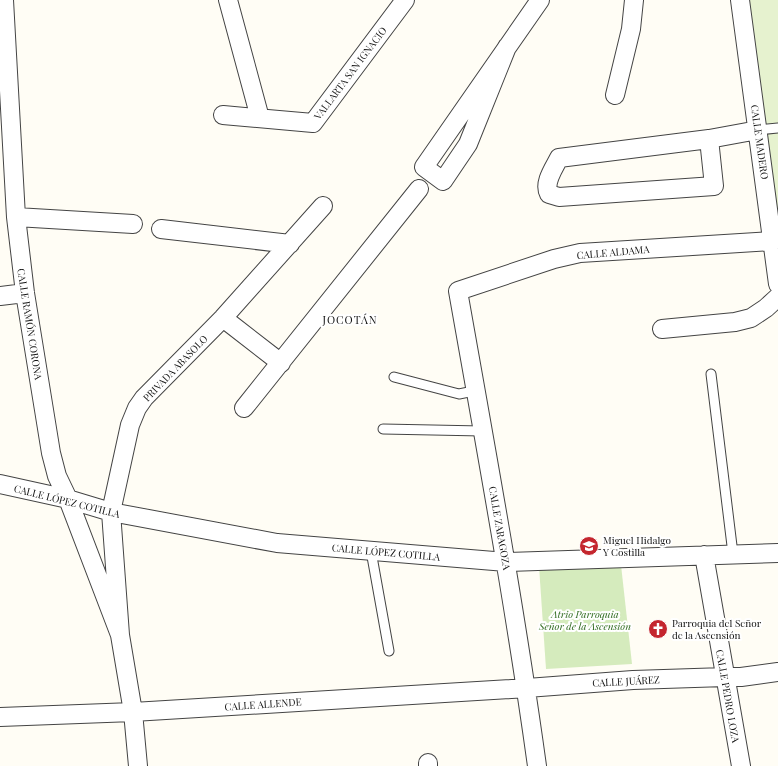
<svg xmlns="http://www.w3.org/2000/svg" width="778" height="766" font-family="'Playfair Display',serif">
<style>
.green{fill:#d5ebbd}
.pitch{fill:#e6f2cf}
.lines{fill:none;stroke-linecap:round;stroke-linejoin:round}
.lane-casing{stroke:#444;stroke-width:11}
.street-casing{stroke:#444;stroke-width:20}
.lane{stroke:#fff;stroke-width:9}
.street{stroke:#fff;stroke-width:18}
.labels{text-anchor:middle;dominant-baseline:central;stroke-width:4;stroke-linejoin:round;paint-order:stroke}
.street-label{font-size:10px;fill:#111;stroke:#fff}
.poi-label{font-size:10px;fill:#111;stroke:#fff;text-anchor:start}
.park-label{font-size:10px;font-style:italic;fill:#2f6b1f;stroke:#fff}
.neighbourhood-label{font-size:11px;letter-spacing:1px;fill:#111;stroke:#fff}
</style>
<rect width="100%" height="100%" fill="#fffdf5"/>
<path class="green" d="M621,565L632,664L546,669L539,566Z"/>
<path class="pitch" d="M746,0H778V235Z"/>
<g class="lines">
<g class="lane-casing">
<path id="lane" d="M758,130L778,128
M711,374L733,554
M394,377L459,394L469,392
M383,429L482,431
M371,551L389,651"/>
</g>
<g class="street-casing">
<path id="street" d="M4,0L16,217L25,293L51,453L57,476L68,499L120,635
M228,0L260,118
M740,0L778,284
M507,47L468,144L443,181L424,167L540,0
M615,95L631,29L634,0
M223,115L313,123L405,0
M709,139L714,186L559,197L549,194C543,183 554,168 559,158L709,139L758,130
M16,217L133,224
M161,229L290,244
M0,296L25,293
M223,318L281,363
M662,329L735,322L751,318L766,308L778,297
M244,408L419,189
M0,484L68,499L111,512L277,543L506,562L778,553
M704,555L741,766
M0,717L133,712L527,688L633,680L725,677H741L778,672
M428,763V766
M138,766L133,712L120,635L111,512L130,425L137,408L144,398L223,318L323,206
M537,766C515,607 486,449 458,291L554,259L580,253L773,241"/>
</g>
<use href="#lane" class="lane"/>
<use href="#street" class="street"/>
</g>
<defs>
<g id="school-disc" transform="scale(1)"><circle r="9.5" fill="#c4262e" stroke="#fff"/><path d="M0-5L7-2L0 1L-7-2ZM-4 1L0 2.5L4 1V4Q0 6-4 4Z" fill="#fff"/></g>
<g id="church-disc" transform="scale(1)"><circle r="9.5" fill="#c4262e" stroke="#fff"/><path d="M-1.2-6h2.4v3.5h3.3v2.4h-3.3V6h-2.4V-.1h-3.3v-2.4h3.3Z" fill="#fff"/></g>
</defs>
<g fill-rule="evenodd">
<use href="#school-disc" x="589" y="546"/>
<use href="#church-disc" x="658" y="629"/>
</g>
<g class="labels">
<g class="street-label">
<text transform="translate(350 73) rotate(-53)">VALLARTA SAN IGNACIO</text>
<text transform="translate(760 142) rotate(82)">CALLE MADERO</text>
<text transform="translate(613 252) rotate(-5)">CALLE ALDAMA</text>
<text transform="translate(30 324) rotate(81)">CALLE RAMÓN CORONA</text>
<text transform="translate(175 368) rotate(-46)">PRIVADA ABASOLO</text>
<text transform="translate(67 501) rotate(14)">CALLE LÓPEZ COTILLA</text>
<text transform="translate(500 528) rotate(80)">CALLE ZARAGOZA</text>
<text transform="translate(386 552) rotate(5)">CALLE LÓPEZ COTILLA</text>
<text transform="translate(626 681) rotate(-3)">CALLE JUÁREZ</text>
<text transform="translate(728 696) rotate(80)">CALLE PEDRO LOZA</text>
<text transform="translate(263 704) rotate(-4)">CALLE ALLENDE</text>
</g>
<g class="poi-label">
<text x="603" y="540">Miguel Hidalgo<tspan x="603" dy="12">Y Costilla</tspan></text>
<text x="672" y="623">Parroquia del Señor<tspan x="672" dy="12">de la Ascensión</tspan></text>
</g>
<g class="park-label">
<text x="585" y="614">Atrio Parroquia<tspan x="585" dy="12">Señor de la Ascensión</tspan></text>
</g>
<g class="neighbourhood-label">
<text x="350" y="319">JOCOTÁN</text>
</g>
</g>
</svg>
